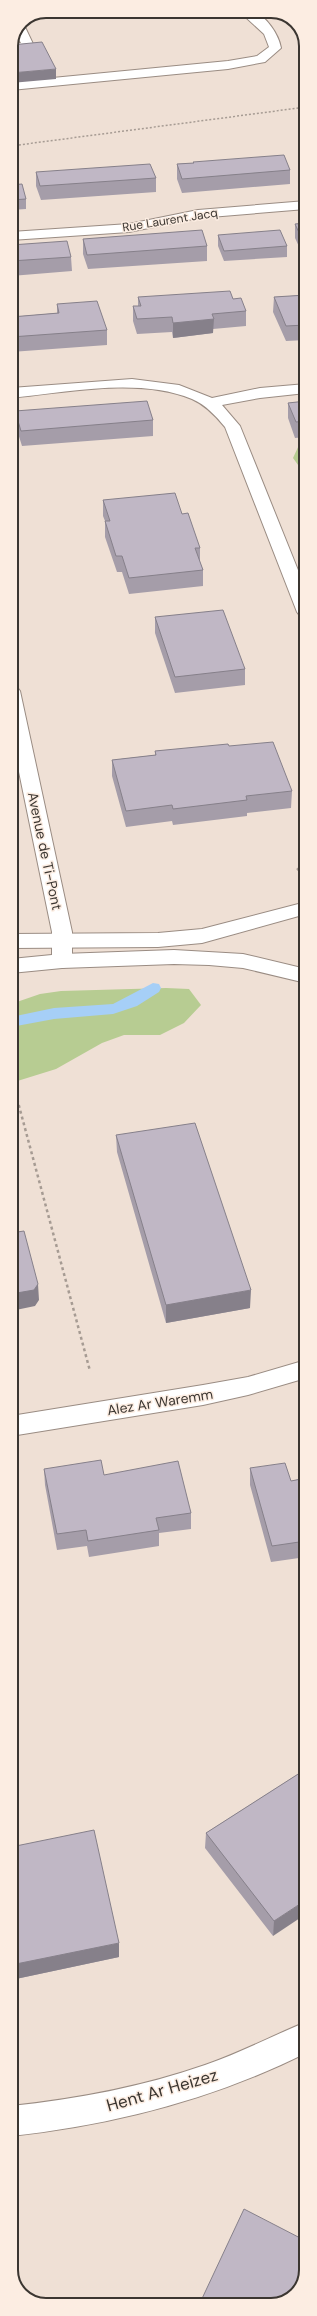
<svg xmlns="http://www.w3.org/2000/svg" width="317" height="2316" font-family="'DM Sans',sans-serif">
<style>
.green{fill:#b7cc92}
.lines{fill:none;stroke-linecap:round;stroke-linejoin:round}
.stream{fill:#a6cff7;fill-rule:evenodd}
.lane-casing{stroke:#9a8c83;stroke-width:2}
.street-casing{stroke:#9a8c83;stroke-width:2}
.secondary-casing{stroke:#9a8c83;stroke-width:2}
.path-far2{stroke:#a69b93;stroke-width:1.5;stroke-dasharray:2 2;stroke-linecap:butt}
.path-far1{stroke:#a69b93;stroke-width:2;stroke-dasharray:2.5 2.5;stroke-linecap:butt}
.path{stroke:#a69b93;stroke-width:2.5;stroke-dasharray:3 3;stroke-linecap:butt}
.lane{fill:#fff;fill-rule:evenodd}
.street{fill:#fff;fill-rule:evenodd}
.secondary{fill:#fff;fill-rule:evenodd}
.wall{fill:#a59da9}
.shaded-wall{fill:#86808a}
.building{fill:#c0b7c5;stroke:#86808a}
.labels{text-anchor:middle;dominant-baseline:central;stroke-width:3;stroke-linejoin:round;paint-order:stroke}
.far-street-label{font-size:12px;fill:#3b3631;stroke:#fcede2}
.street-label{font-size:14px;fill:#3b3631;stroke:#fcede2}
.near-street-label{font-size:17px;fill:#3b3631;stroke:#fcede2}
.rim{fill:none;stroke:#3b3631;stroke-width:2}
</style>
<rect width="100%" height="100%" fill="#efe0d5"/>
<path class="green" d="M299,445H306V476L293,458Z
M166,988L189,989L201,1005L184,1023L160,1035H124L102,1043L56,1069L11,1083V1004L40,994L61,991Z"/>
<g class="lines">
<path class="stream" d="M153,983L159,984L161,988L159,992L137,1006L113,1014L54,1019L11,1027V1017L54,1008L113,1004Z"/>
<g class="lane-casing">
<path id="lane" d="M239,11C243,11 249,10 252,11C266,15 279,35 281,48L265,62L228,69L11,90V82L228,61L257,56L269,47L264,34Z
M20,24L25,27L34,46L28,50L11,52L12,44L21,43L16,34Z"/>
</g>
<g class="street-casing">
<path id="street" d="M306,201V209L198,218L129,232L11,240V232L129,224L198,210Z
M132,379L179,385L212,398L260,388L306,384V393L260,398L222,405L240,426L306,590V617L300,616L297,612L225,427C216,416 206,405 192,399C140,377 66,392 11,398V388Z
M11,686L17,687L20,691L72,932V961L69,966L62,968L55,966L52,961V932L11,733Z
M306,1360V1378L248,1395L203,1405L11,1436V1416L203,1385L248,1377Z
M306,2022V2053C214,2099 113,2125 11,2136V2106C77,2099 142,2087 205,2065C240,2053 272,2036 306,2022Z"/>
</g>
<g class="secondary-casing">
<path id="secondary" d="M306,902V914L202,943L158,947L11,948V934L158,933L202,929Z
M174,950L243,954L306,969V983L243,968L209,965L174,964L62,968L11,973V959L62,954Z"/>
</g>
<path class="path-far2" d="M11,146L306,107"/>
<path class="path-far1" d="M302,866L306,863"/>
<path class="path" d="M297,870L303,865
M11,1076L90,1371"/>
<use href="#lane" class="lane"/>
<use href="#street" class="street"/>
<use href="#secondary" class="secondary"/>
</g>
<path class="wall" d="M301,146H306V167L301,157Z
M193,162L290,170V184L182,193L177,179V164L193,163Z
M36,172L156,178V192L41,200L36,186Z
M11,185L26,199V209L11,210Z
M306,223V253H302L295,238V224Z
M218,235L287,246V257L224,261L218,246Z
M83,239L207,246V261L88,269L83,254Z
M11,245L71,257L72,271L11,276Z
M306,295V340L286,341L273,312L274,297Z
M138,297L233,299L246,311V326L213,329V333L173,338L172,332L137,334L133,321V306H138Z
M57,304L107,330V345L11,352V317L57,313Z
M306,401V437L295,438L288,418V403Z
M15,411L153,420V436L22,446L16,427Z
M103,500L182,514L200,548V562L203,570V586L129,594L122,572H117L105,537V521L103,516Z
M155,617L245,669V685L175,693L155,633Z
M229,746L292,791L291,808L247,813V816L173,825L172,821L126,827L112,776V760L155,755V751Z
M116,1135L250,1308L166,1323L117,1152Z
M250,1468L291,1481L306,1478V1557L271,1562L250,1485Z
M44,1469L104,1475L191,1513V1529L159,1533V1546L89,1557L87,1546L57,1550L45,1485Z
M306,1769L273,1936L205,1848L206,1833Z
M11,1847L119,1957L11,1980V1881L16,1880L13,1861Z"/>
<path class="shaded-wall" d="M56,69V79L11,83V73Z
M214,319L213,333L173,338V323Z
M38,1284L39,1300L35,1306L11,1311V1294Z
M251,1290L250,1308L166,1323V1305Z
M306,1900V1914L273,1936L274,1921Z
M119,1943V1957L11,1980V1965Z"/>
<path class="building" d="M42,42L56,69L11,73V45Z
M301,146H306V155Z
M284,155L290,170L182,179L177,164L194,163L193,162Z
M150,164L156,178L40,186L36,172Z
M22,184L26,199L11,200V185Z
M306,223V238L302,239L295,224Z
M202,230L207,246L87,255L83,239Z
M280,230L287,246L224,251L218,235Z
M67,241L71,257L11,261V245Z
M230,291L233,299L241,298L246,311L212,314L214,319L173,323L172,317L137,319L133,306H141L138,297Z
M306,295V325L286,326L274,297Z
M97,301L107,330L11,337V317L59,313L57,304Z
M147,401L153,420L21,431L15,411Z
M306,401V421L296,422L288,403Z
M175,493L182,514L188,513L200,548H195L203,570L129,578L122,556H116L105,521H110L103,500Z
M223,610L245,669L175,677L155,617Z
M273,742L292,791L246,796L247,800L173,809L172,805L126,811L112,760L156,755L155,751L228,744L229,746Z
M195,1123L251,1290L166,1305L116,1135Z
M24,1231L38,1284L34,1290L11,1294V1233Z
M101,1460L104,1475L178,1461L191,1513L156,1518L159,1530L88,1541L86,1530L57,1534L44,1469Z
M285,1463L291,1481L306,1478V1541L272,1546L250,1468Z
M306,1769V1900L274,1921L206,1833Z
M94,1830L119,1943L11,1965V1881L17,1880L11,1847Z
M244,2209L306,2241V2270L297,2293L275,2305H199Z"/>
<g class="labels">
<g class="far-street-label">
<text transform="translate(170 220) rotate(-9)">Rue Laurent Jacq</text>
</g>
<g class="street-label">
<text transform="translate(45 851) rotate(78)">Avenue de Ti-Pont</text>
<text transform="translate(160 1402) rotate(-9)">Alez Ar Waremm</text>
</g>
<g class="near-street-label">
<text transform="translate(162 2090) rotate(-16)">Hent Ar Heizez</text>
</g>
</g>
<path d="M0 0H317V2316H0ZM46 18H271A28 28 0 0 1 299 46V2270A28 28 0 0 1 271 2298H46A28 28 0 0 1 18 2270V46A28 28 0 0 1 46 18Z" fill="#fcede2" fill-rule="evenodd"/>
<path class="rim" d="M46 18H271A28 28 0 0 1 299 46V2270A28 28 0 0 1 271 2298H46A28 28 0 0 1 18 2270V46A28 28 0 0 1 46 18Z"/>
</svg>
